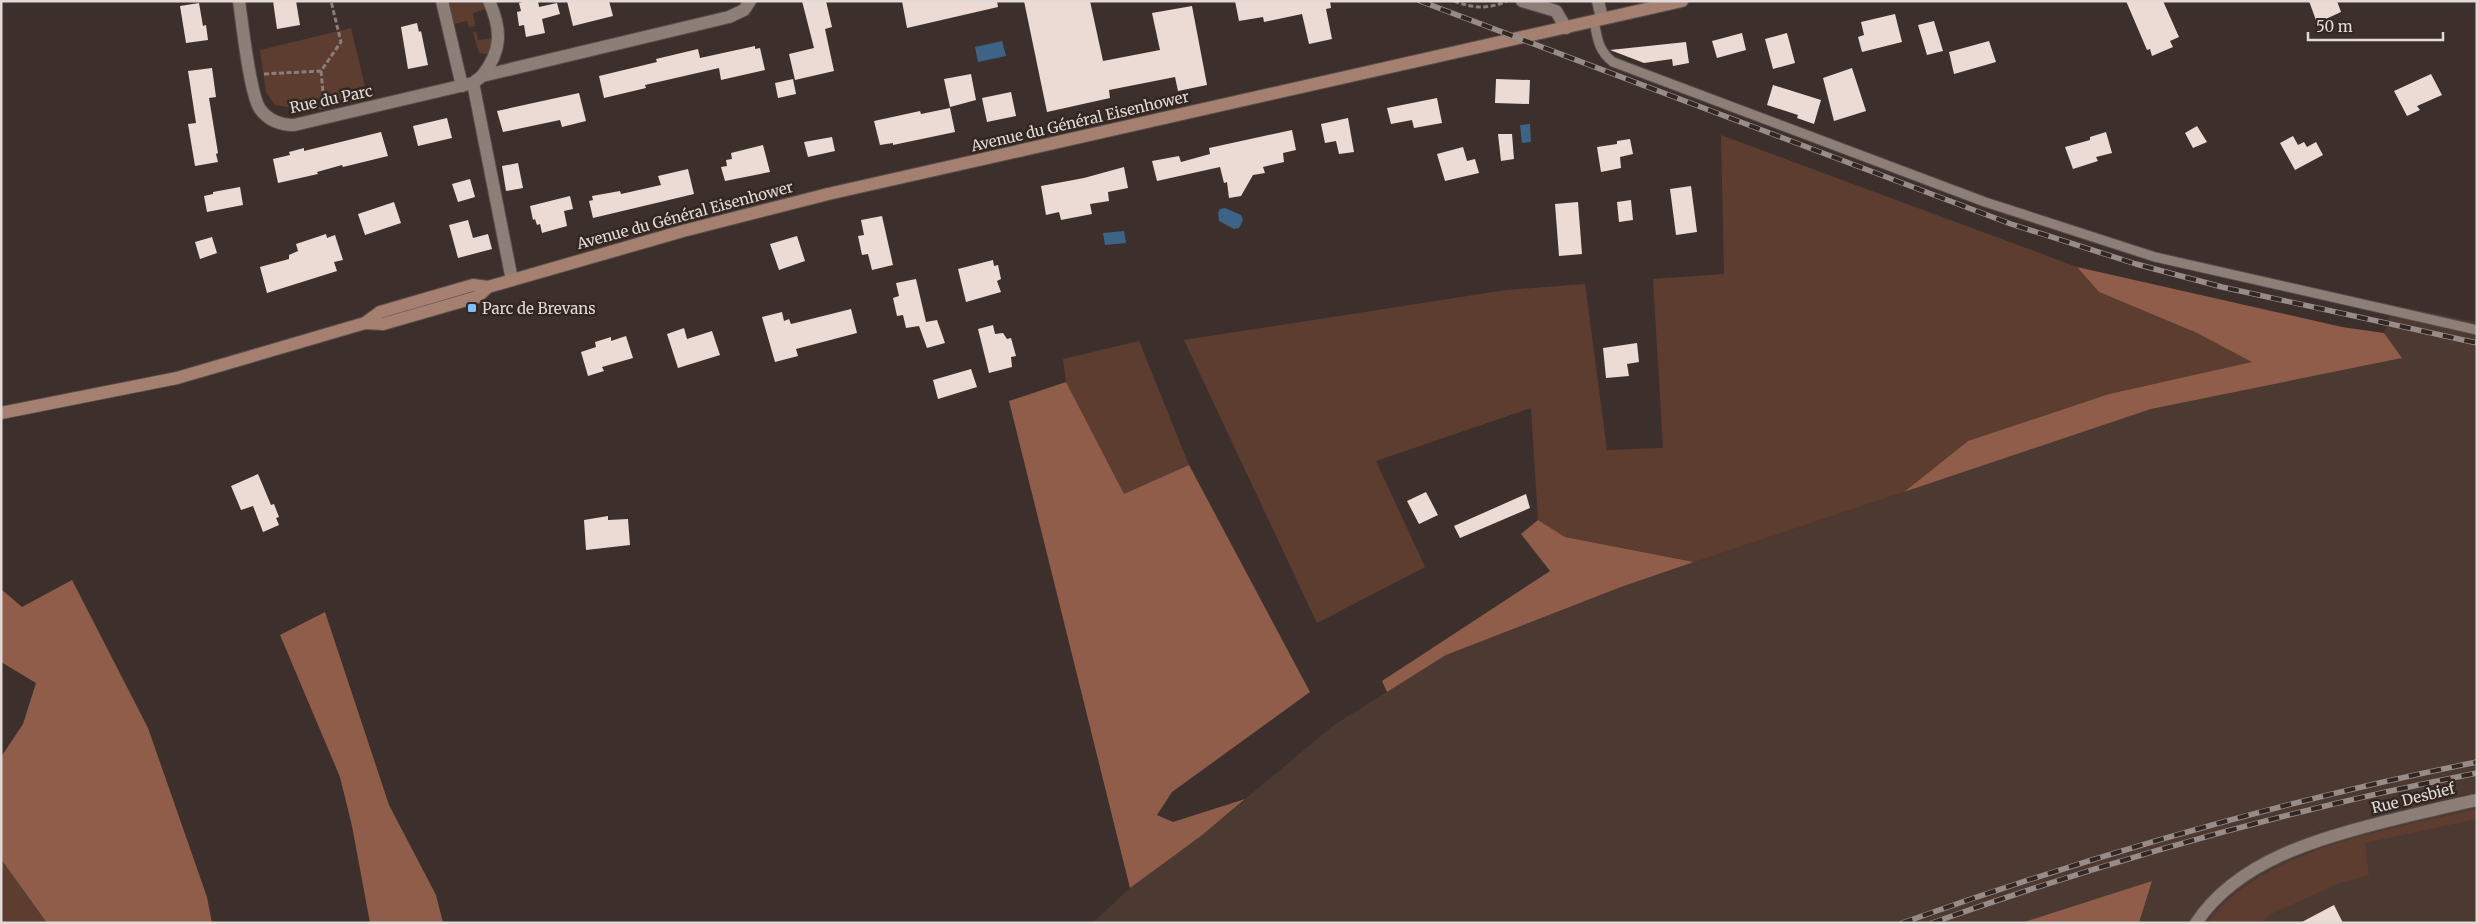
<svg xmlns="http://www.w3.org/2000/svg" width="2478" height="924" font-family="Merriweather,serif">
<style>
.built{fill:#4c3931}
.green{fill:#5e3d31}
.forest{fill:#8f5d4a}
.water{fill:#3d6387}
.building{fill:#ecdbd5}
.lines{fill:none;stroke-linecap:round;stroke-linejoin:round}
.service-casing{stroke:#594e4b;stroke-width:11}
.minor-casing{stroke:#594e4b;stroke-width:14}
.secondary-casing{stroke:#594e4b;stroke-width:14}
.path{stroke:#8a7e7b;stroke-width:3;stroke-dasharray:5 2.5;stroke-linecap:butt}
.service{stroke:#8d7e78;stroke-width:9}
.minor{stroke:#8d7e78;stroke-width:12}
.secondary{stroke:#a57f70;stroke-width:12}
.rail-casing{stroke:#978c88;stroke-width:5.5}
.rail{stroke:#332722;stroke-width:4;stroke-dasharray:11;stroke-linecap:butt}
.poi-dot{fill:#7ebdf9;stroke:#332722;stroke-width:2}
.labels{text-anchor:middle;dominant-baseline:central;stroke-width:5;stroke-linejoin:round;paint-order:stroke}
.street-label{font-size:15px;fill:#e3dad7;stroke:#332722}
.poi-label{font-size:15px;fill:#e3dad7;stroke:#332722;text-anchor:start}
</style>
<rect width="100%" height="100%" fill="#3d302c"/>
<path class="built" d="M2393,305L2477,322V792L2305,835L2477,796V923H2139L2152,882L2021,923H1092L1130,888L1201,836L1334,725L1446,655L1621,587L2151,409L2402,358L2384,333Z"/>
<path class="green" d="M448,1H480L486,9L473,13L475,26L469,27L467,21L453,24Z
M351,28L368,99L319,110L317,105L301,109L275,105L266,92L260,50Z
M476,31L478,40L492,38L488,54L479,53L473,32Z
M1721,135L2077,267L2099,292L2197,333L2253,362L2109,394L1968,441L1904,492L1695,562L1565,537L1538,520L1531,408L1376,461L1425,567L1317,623L1184,340L1506,290L1585,284L1607,450L1663,448L1653,279L1724,274Z
M1139,341L1189,465L1124,495L1066,382L1063,359Z
M2477,809V819L2365,843L2369,875L2337,884L2269,915L2261,923H2208C2259,849 2395,828 2477,809Z
M1,859L47,923H1Z"/>
<path class="forest" d="M2077,267L2342,327L2384,333L2402,358L2151,409L1904,492L1968,441L2109,394L2252,362L2197,333L2099,292Z
M1066,382L1124,494L1189,465L1310,692L1172,792L1157,815L1173,822L1245,799L1201,836L1130,888L1009,401Z
M1538,520L1565,537L1694,562L1621,587L1446,655L1387,692L1382,681L1550,571L1521,534Z
M72,580L148,728L207,897L212,923H47L1,859V757L23,724L36,683L1,662V589L22,607Z
M325,612L389,805L436,895L443,923H370L352,826L340,777L280,635Z
M2152,881L2139,923H2021Z"/>
<path class="water" d="M1002,41L1006,56L978,62L975,47Z
M1530,124L1531,142L1522,143L1520,125Z
M1225,208L1241,215L1243,220L1239,228L1234,229L1219,221L1218,213L1220,209Z
M1124,231L1126,243L1105,245L1103,233Z"/>
<path class="building" d="M273,1H296L300,25L277,29Z
M526,1H538L539,7L557,3L560,14L542,19L545,33L526,37L524,25L519,26L517,12L521,11L519,3Z
M567,1H609L613,16L573,26Z
M802,1H826L832,27L825,29L834,71L795,80L789,54L814,48Z
M902,1H997L998,7L907,28Z
M1024,1H1090L1103,61L1160,50L1152,13L1192,6L1207,85L1178,91L1175,77L1109,90L1110,98L1047,112Z
M1235,1H1330L1331,8L1326,9L1332,39L1309,44L1302,14L1264,22L1263,17L1239,21Z
M2126,1H2163L2179,37L2170,41L2173,47L2152,56L2150,49L2147,50Z
M2309,1H2337L2341,12L2317,23Z
M199,3L203,26L206,25L208,40L186,43L180,6Z
M1895,14L1902,42L1862,52L1858,37L1864,35L1861,22Z
M1934,21L1943,51L1927,55L1918,25Z
M417,23L419,32L421,31L428,65L408,69L401,27Z
M1742,33L1746,50L1717,58L1712,41Z
M1787,33L1795,63L1773,69L1765,39Z
M1989,41L1996,62L1954,74L1949,52Z
M1686,42L1689,63L1673,66L1672,59L1644,63L1610,50Z
M755,46V49L760,48L765,70L721,80L719,68L645,85L646,88L604,98L599,76L657,62L656,59L698,49L700,58Z
M212,68L216,97L209,98L218,153L216,154L218,162L195,166L188,124L196,123L188,71Z
M1852,68L1866,111L1834,121L1823,78Z
M971,74L976,100L950,107L944,79Z
M2431,74L2442,95L2417,106L2420,110L2407,116L2394,91Z
M793,79L796,94L778,98L775,83Z
M1496,79L1530,80L1529,104L1495,103Z
M1773,85L1821,100L1814,124L1797,118L1798,115L1767,105Z
M1011,92L1016,116L987,122L982,98Z
M579,93L586,121L562,127L560,120L503,132L497,111Z
M1437,98L1442,123L1414,128L1412,120L1391,124L1387,108Z
M950,108L955,132L893,145V143L880,145L874,121L920,111L921,114Z
M447,118L452,138L418,146L413,126Z
M1348,118L1354,152L1339,154L1336,141L1325,143L1321,124Z
M2197,126L2207,142L2193,148L2185,133Z
M1292,130L1296,150L1283,153L1284,162L1263,167L1265,173L1253,175L1241,196L1229,198L1227,182L1224,183L1220,167L1157,181L1152,161L1179,156L1181,162L1210,154L1209,148Z
M381,132L388,156L343,167L342,165L317,172L318,174L278,183L273,159L290,155L289,152L304,148V151Z
M2106,132L2112,153L2096,157L2098,161L2073,169L2065,147L2090,140V137Z
M1498,134H1512L1514,159L1501,161Z
M2293,136L2298,145L2304,142L2307,147L2316,142L2323,155L2295,170L2280,143Z
M832,137L835,151L808,157L804,142Z
M1630,139L1633,154L1620,157L1621,168L1601,172L1597,147L1617,144V141Z
M763,145L770,172L725,181L721,167L727,166L726,160L732,159L731,153Z
M1463,147L1467,161L1475,159L1479,173L1445,181L1437,154Z
M518,163L523,188L506,191L502,166Z
M1124,167L1128,188L1108,192L1109,201L1090,204L1092,214L1061,220L1059,212L1046,215L1041,186L1084,178Z
M688,169L694,194L593,218L589,201L593,200L592,196L620,191L621,194L661,185L658,176Z
M470,179L475,197L458,202L452,184Z
M1691,186L1697,232L1676,235L1670,189Z
M240,187L243,205L207,212L204,196L213,194V192Z
M570,196L573,209L564,211L567,226L542,233L540,224L537,225L535,219L533,220L530,206Z
M1631,200L1633,220L1619,222L1617,202Z
M394,202L401,223L365,235L358,214Z
M1578,202L1582,254L1559,256L1555,204Z
M882,216L893,265L872,270L868,254L862,255L858,236L864,235L861,220Z
M468,220L473,238L488,234L492,249L458,258L449,225Z
M326,234L327,238L335,235L343,260L334,262L337,271L267,293L260,267L289,259V255L298,251L296,244Z
M797,236L805,261L779,270L770,244Z
M212,237L217,253L200,259L195,242Z
M993,260L994,266L998,265L1001,279L997,281L1001,292L966,302L958,269Z
M916,279L926,322L937,320L945,343L927,348L919,326L906,328L903,315L897,316L893,298L899,296L896,283Z
M851,309L857,333L796,349L798,356L775,362L762,317L782,312L784,321L789,319L791,324Z
M993,325L995,334L1003,333L1007,339L1011,338L1016,356L1011,357L1012,367L989,373L978,329Z
M684,328L687,339L712,331L720,355L678,368L667,334Z
M626,336L633,358L602,367L604,371L588,376L581,352L596,347L595,342L611,337V341Z
M1637,343L1639,362L1627,364L1629,376L1606,378L1603,348Z
M971,369L977,387L938,399L933,380Z
M258,474L271,505L274,504L279,517L276,518L279,525L263,532L253,506L241,510L231,486Z
M1426,492L1438,515L1419,524L1407,501Z
M1526,494L1530,508L1460,538L1454,526Z
M608,516V520L628,519L630,545L586,550L584,520Z
M2334,905L2343,923H2300Z"/>
<g class="lines">
<g class="service-casing">
<path id="service" d="M1594,20C1597,37 1598,51 1613,62L1985,202L2155,257L2477,330"/>
</g>
<g class="minor-casing">
<path id="minor" d="M239,1C242,22 250,95 260,109C268,120 280,125 294,125L473,83L482,76L729,17L744,10L750,1
M442,1L462,86
M1522,1L1556,11L1566,28
M1598,1L1602,18
M482,76C502,51 502,30 489,1
M473,83L512,280
M2196,923C2238,860 2318,839 2387,821C2417,814 2447,806 2477,800"/>
</g>
<g class="secondary-casing">
<path id="secondary" d="M365,323L383,324L477,297L488,287
M1,413L177,378L365,323L380,312L473,285L488,287L683,231L828,194L1682,1"/>
</g>
<path class="path" d="M1454,1C1473,8 1487,10 1507,1
M321,71L324,103
M264,74L321,71L341,42L331,1"/>
<use href="#service" class="service"/>
<use href="#minor" class="minor"/>
<use href="#secondary" class="secondary"/>
<g class="rail-casing">
<path id="rail" d="M1420,1L2011,224L2136,264L2222,287L2477,343
M1902,923C2090,856 2281,801 2477,762
M1932,923C2109,860 2292,809 2477,773"/>
</g>
<use href="#rail" class="rail"/>
</g>
<rect class="poi-dot" x="467" y="303" width="10" height="10" rx="2.5"/>
<g class="labels">
<g class="street-label">
<text transform="translate(331 99) rotate(-12)">Rue du Parc</text>
<text transform="translate(1080 121) rotate(-13)">Avenue du Général Eisenhower</text>
<text transform="translate(685 215) rotate(-15)">Avenue du Général Eisenhower</text>
<text transform="translate(2413 798) rotate(-14)">Rue Desbief</text>
</g>
<g class="poi-label">
<text x="482" y="308">Parc de Brevans</text>
</g>
</g>
<rect width="2478" height="924" fill="none" stroke="#e3dad7" stroke-width="5"/>
<path d="M2308 32v8h135v-8" fill="none" stroke="#e3dad7" stroke-width="2.5"/>
<text x="2316" y="32" font-size="15" fill="#e3dad7" stroke="#332722" stroke-width="4" paint-order="stroke">50 m</text>
</svg>
